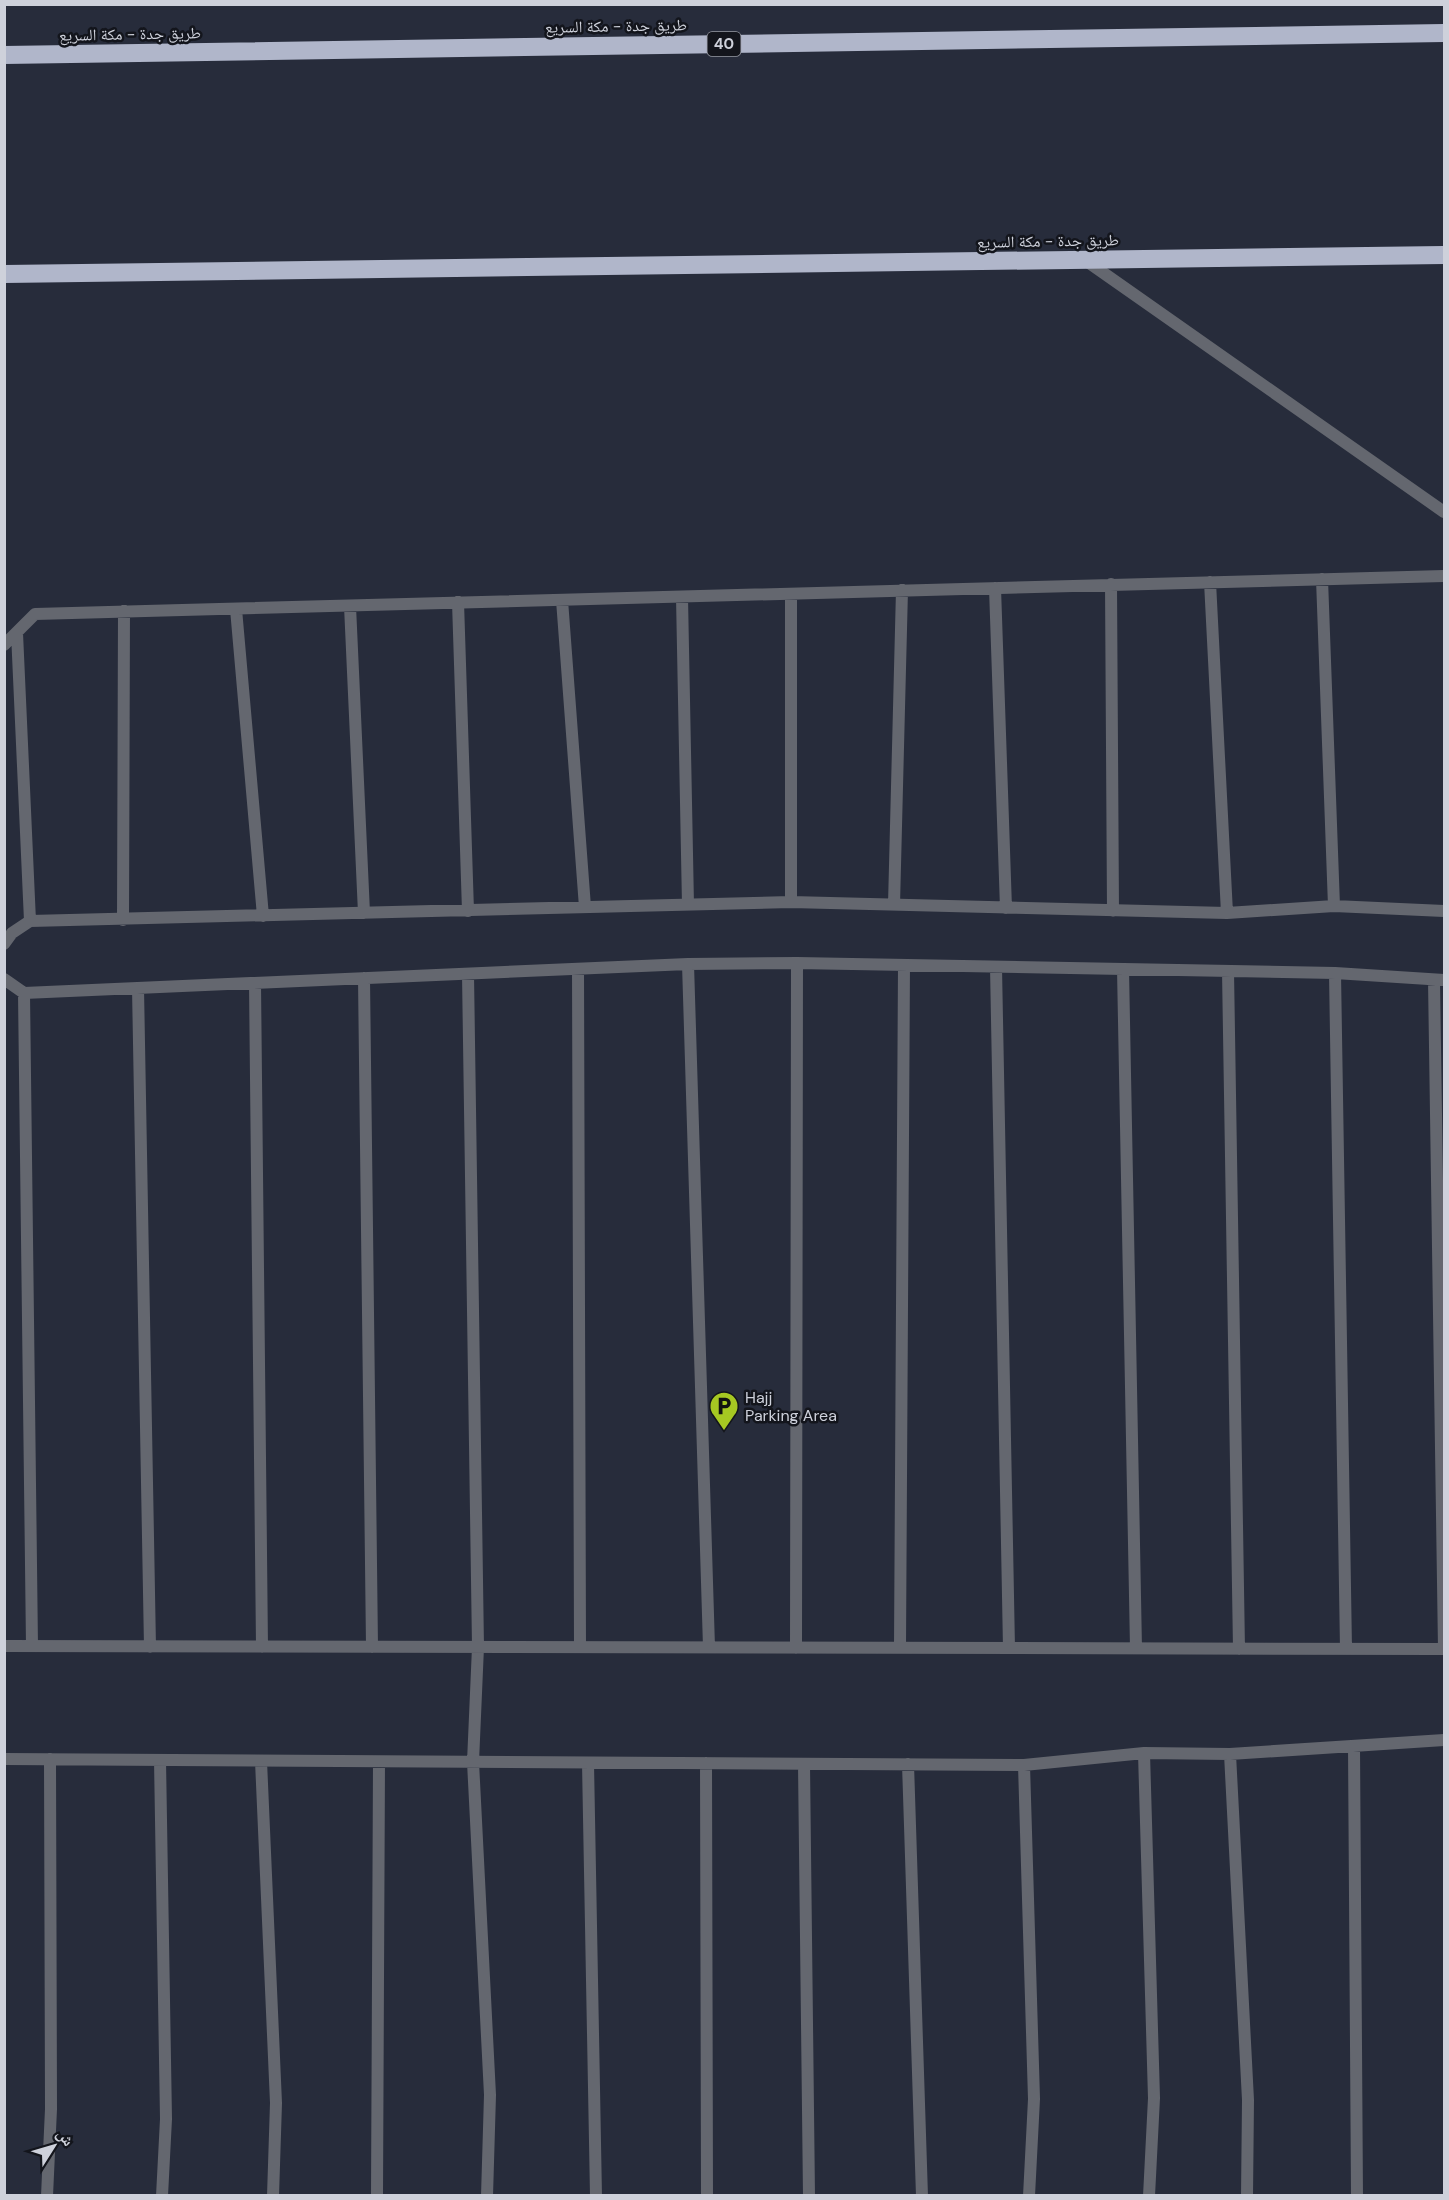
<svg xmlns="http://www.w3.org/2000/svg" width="1449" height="2200" font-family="'DM Sans','Noto Naskh Arabic',sans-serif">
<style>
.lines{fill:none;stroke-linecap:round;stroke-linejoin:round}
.service{stroke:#64676f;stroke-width:12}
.motorway{stroke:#b0b6ca;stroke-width:18}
.labels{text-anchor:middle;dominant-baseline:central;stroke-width:5;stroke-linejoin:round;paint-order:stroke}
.shield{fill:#13151c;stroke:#9699a2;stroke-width:1.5}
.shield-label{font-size:15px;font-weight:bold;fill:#ced1db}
.street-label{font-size:16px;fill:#ced1db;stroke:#13151c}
.poi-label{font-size:16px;fill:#ced1db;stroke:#13151c;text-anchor:start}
</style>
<rect width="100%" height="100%" fill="#272c3b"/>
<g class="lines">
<path class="service" d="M1085,260L1444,512
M1322,579L1334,906
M1210,582L1227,913
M1111,584L1113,911
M995,588L1006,908
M682,597L688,905
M562,600L585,907
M458,602L468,911
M350,606L364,913
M236,609L263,916
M17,633L30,921
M4,645L35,614L1444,576
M791,902V594
M894,905L902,590
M123,920L124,611
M4,944L12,933L30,921L791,902L1227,913L1334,906L1444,911
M688,964L709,1647
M996,967L1009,1648
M578,969L580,1647
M1123,969L1136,1648
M1228,971L1239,1649
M1335,973L1346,1649
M468,974L478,1647L473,1762L490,2095L487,2196
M364,978L372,1647
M4,979L24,993L688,964L797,963L1335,973L1444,980
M1434,980L1444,1649
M255,983L262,1647
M138,988L150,1647
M24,993L32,1646
M4,1646L1444,1649
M796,1648L797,963
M900,1648L904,965
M1354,1746L1357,2196
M1144,1753L1154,2098L1149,2196
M1230,1754L1248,2100L1247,2196
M4,1759L1024,1765L1144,1753L1230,1754L1444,1740
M160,1760L166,2119L162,2196
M261,1761L276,2103L273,2196
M588,1763L596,2196
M706,1763L707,2196
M804,1764L809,2196
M908,1764L922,2196
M1024,1765L1034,2099L1029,2196
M47,2196L51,2109L50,1759
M377,2196L379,1762"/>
<path class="motorway" d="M4,55L1444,33
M4,274L1444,255"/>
</g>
<defs>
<g id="parking-pin" transform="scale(1.5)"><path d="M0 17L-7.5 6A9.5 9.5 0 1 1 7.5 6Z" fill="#a6c822" stroke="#13151c"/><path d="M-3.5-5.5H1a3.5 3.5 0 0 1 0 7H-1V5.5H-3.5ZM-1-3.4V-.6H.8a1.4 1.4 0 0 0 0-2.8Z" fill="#111"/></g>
</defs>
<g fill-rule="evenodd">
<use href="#parking-pin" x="724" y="1406"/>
</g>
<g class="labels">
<rect class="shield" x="707.5" y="32" width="33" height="24" rx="4.5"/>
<g class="shield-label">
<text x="724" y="44">40</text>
</g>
<g class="street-label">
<text transform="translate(616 26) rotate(-1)">طريق جدة - مكة السريع</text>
<text transform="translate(130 34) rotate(-1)">طريق جدة - مكة السريع</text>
<text transform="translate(1048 241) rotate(-1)">طريق جدة - مكة السريع</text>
</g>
<g class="poi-label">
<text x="745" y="1397">Hajj<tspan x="745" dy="18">Parking Area</tspan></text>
</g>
</g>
<rect width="1449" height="2200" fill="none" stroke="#ced1db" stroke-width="12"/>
<g transform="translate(54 2146) rotate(53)" stroke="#13151c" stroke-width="4.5" paint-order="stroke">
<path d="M0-4.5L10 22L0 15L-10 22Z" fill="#ced1db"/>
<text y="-9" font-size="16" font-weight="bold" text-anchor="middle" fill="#ced1db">ش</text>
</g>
</svg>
